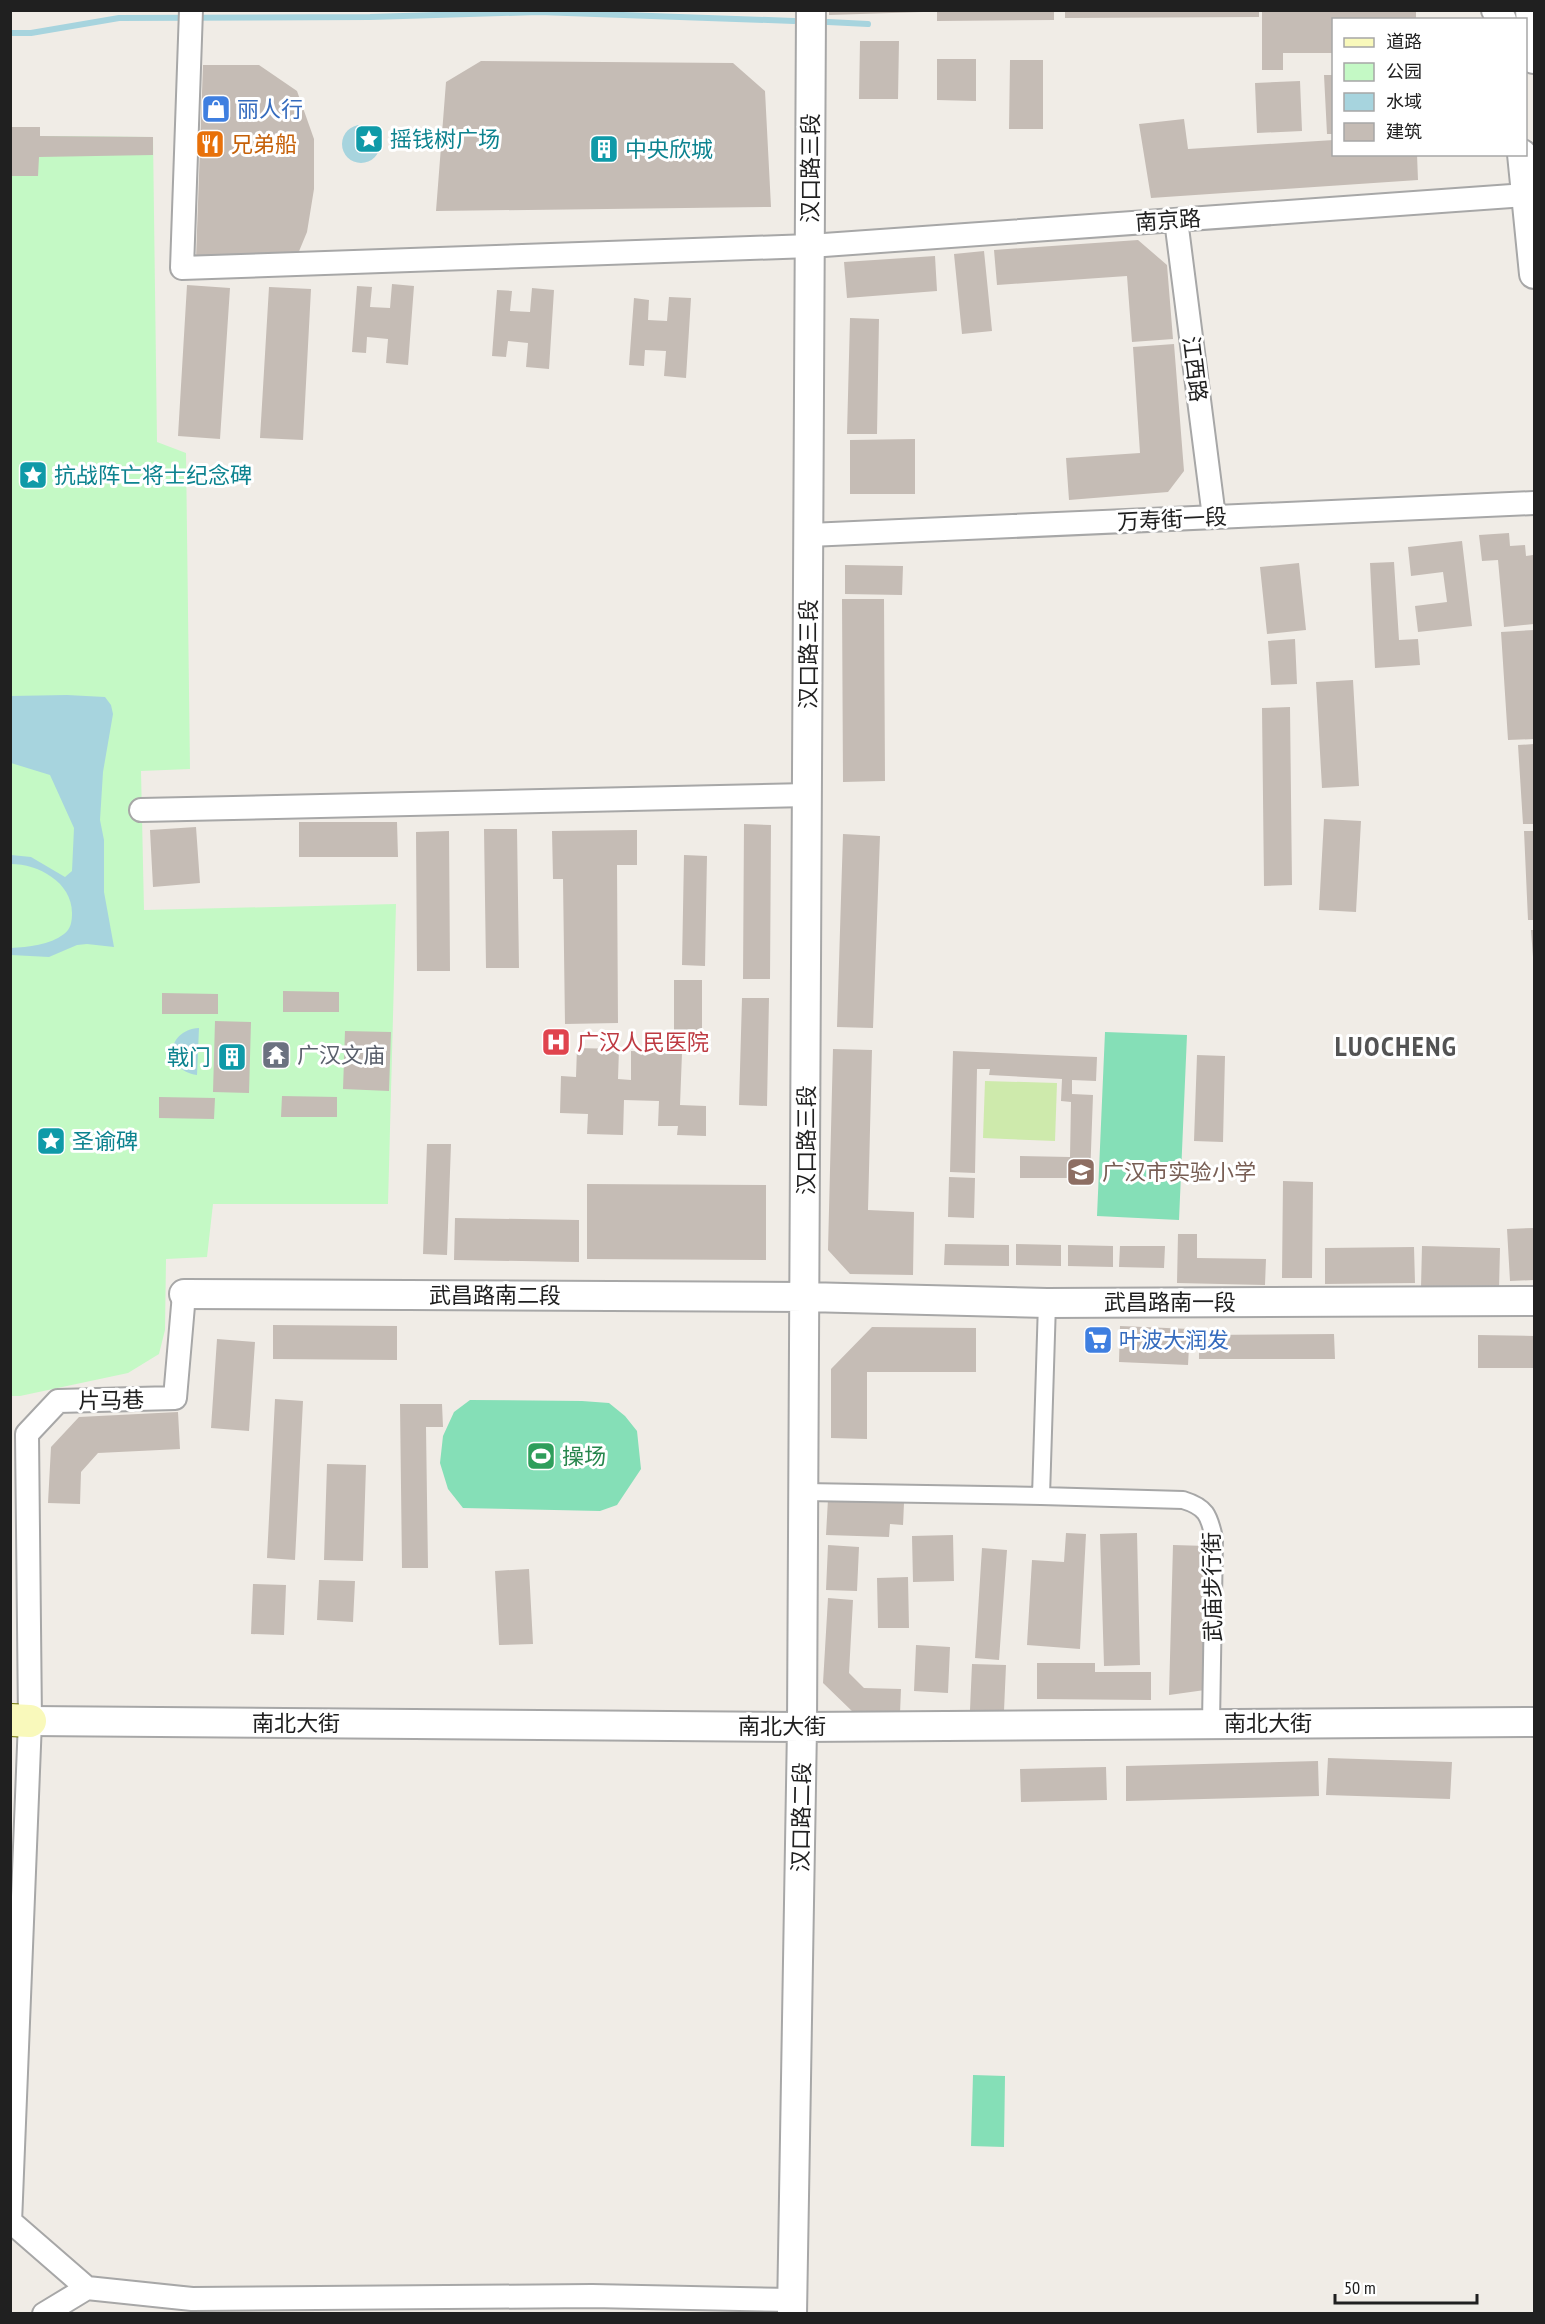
<svg xmlns="http://www.w3.org/2000/svg" width="1545" height="2324" font-family="'PT Sans Narrow','Noto Sans SC',sans-serif">
<style>
.grass{fill:#ceeaac}
.park{fill:#c4f9c5}
.pitch{fill:#85dfb7}
.water{fill:#a7d4de}
.lines{fill:none;stroke-linecap:round;stroke-linejoin:round}
.stream{stroke:#a7d4de;stroke-width:6}
.building{fill:#c5bcb5}
.pedestrian-casing{stroke:#a7a7a7;stroke-width:20}
.minor-casing{stroke:#a7a7a7;stroke-width:26}
.tertiary-casing{stroke:#a7a7a7;stroke-width:32}
.secondary-casing{stroke:#727805;stroke-width:34}
.pedestrian{stroke:#fff;stroke-width:16}
.minor{stroke:#fff;stroke-width:22}
.tertiary{stroke:#fff;stroke-width:28}
.secondary{stroke:#f9f9bb;stroke-width:32}
.labels{text-anchor:middle;dominant-baseline:central;stroke-width:6;stroke-linejoin:round;paint-order:stroke}
.shop-label{font-size:22px;fill:#366cbe;stroke:#fff;text-anchor:start}
.culture-label{font-size:22px;fill:#0d838f;stroke:#fff;text-anchor:start}
.food-label{font-size:22px;fill:#c56008;stroke:#fff;text-anchor:start}
.street-label{font-size:22px;fill:#202020;stroke:#fff}
.health-label{font-size:22px;fill:#be3a42;stroke:#fff;text-anchor:start}
.worship-label{font-size:22px;fill:#5b616d;stroke:#fff;text-anchor:start}
.education-label{font-size:22px;fill:#785e54;stroke:#fff;text-anchor:start}
.leisure-label{font-size:22px;fill:#27864d;stroke:#fff;text-anchor:start}
.district-label{font-size:28px;font-weight:bold;letter-spacing:1.5px;fill:#535353;stroke:#fff}
</style>
<rect width="100%" height="100%" fill="#f0ece6"/>
<path class="grass" d="M985,1081L1057,1083L1055,1141L983,1138Z"/>
<path class="park" d="M10,127L40,136L153,137L157,442L186,453L190,769L141,771L144,910L396,904L388,1204H213L207,1257L166,1259L165,1330L159,1354L128,1373L20,1396H11Z"/>
<path class="pitch" d="M1105,1032L1187,1035L1179,1220L1097,1216Z
M470,1400L582,1401L609,1403L625,1416L637,1431L641,1469L617,1505L600,1511L463,1508L448,1489L440,1463L443,1436L454,1412Z
M973,2075L1005,2076L1004,2147L971,2146Z"/>
<path class="water" d="M342 144a19 19 0 1 1 38 0a19 19 0 1 1-38 0Z
M67,695L105,697L111,705L113,714L103,772L100,820L104,840V892L114,947L87,944L77,945L49,957L11,955V948C28,947 50,945 64,934C71,929 72,921 72,913C72,882 38,864 11,864V855L31,857L65,877L72,871L74,828L50,775L11,763V696Z
M199,1028L197,1075C162,1070 166,1030 199,1028Z"/>
<g class="lines">
<path class="stream" d="M828,22L868,24
M10,33H31L119,18L370,17L539,12L794,21"/>
</g>
<path class="building" d="M829,10H923V12L829,15Z
M937,10H1054V20L937,21Z
M1065,10H1259V17L1065,18Z
M1262,10H1416V20H1334V53H1283V70H1262Z
M860,41H899L898,99H859Z
M937,59H976V101L937,100Z
M1010,60H1043V129H1009Z
M481,61L733,63L765,91L771,207L436,211L446,82Z
M203,65H259L297,91L314,139V189L307,232L295,261L196,259Z
M1324,75H1334V134H1327Z
M1300,81L1302,131L1257,133L1255,83Z
M1184,119L1188,149L1334,140V154H1417L1418,180L1151,198L1139,124Z
M10,127H40V136L153,137V155L39,157L38,176H10Z
M1138,240L1167,265L1173,339L1132,342L1127,276L997,285L994,250Z
M984,251L992,331L962,334L954,254Z
M935,256L937,291L847,298L844,262Z
M392,284L414,286L408,365L386,363L388,339L367,337L366,353L352,352L357,286L372,287L370,307L390,308Z
M187,285L230,288L220,439L178,436Z
M269,287L311,289L303,440L260,438Z
M532,288L554,290L549,369L526,367L528,343L508,341L506,357L492,356L497,290L512,291L510,311L530,312Z
M669,297L691,298L686,378L664,376L666,351L645,350L644,366L629,365L634,298L649,300L648,320L667,321Z
M850,318L879,319L877,434H847Z
M1174,344L1184,471L1168,492L1069,500L1066,458L1140,453L1133,347Z
M915,439V494H850V440Z
M1509,533L1510,546L1525,545L1526,556L1533,555L1534,624L1504,627L1498,560L1482,561L1479,535Z
M1462,541L1472,626L1418,632L1415,606L1447,602L1443,572L1411,576L1408,547Z
M1394,562L1399,640L1418,639L1420,665L1375,668L1370,563Z
M1299,563L1306,630L1267,634L1260,567Z
M845,565L903,566L902,595L845,594Z
M842,599H884L885,781L843,782Z
M1534,630V739L1508,740L1501,632Z
M1295,639L1297,684L1271,685L1268,641Z
M1353,680L1359,786L1322,788L1316,682Z
M1290,707L1292,885L1264,886L1262,708Z
M1534,744V824H1523L1518,745Z
M1324,819L1361,821L1356,912L1319,910Z
M299,822H397L398,857H299Z
M744,824L771,825L770,979H743Z
M196,827L200,883L153,887L150,830Z
M484,829H517L519,968H486Z
M637,830V865H617L618,1023L565,1024L563,879H553L552,831Z
M449,831L450,971H417L416,832Z
M1524,831H1534V920H1528Z
M843,834L880,836L873,1028L837,1027Z
M684,855L707,856L705,966L682,965Z
M1531,930H1534V956L1533,957Z
M674,980H702V1037H674Z
M283,991L339,992V1012H283Z
M162,993L218,994V1014H162Z
M742,998H769L767,1106L739,1105Z
M215,1021L251,1022L249,1093L213,1092Z
M345,1031L391,1032L389,1091L343,1089Z
M577,1048L619,1049L618,1079L631,1080V1051L682,1053L680,1105L706,1106V1136L677,1135L678,1126H658L659,1101L624,1100L623,1135L587,1134L588,1114L560,1113L561,1076L576,1077Z
M833,1049L872,1050L868,1210L914,1212L913,1275L850,1274L828,1250Z
M953,1051L1097,1057L1096,1081L1072,1080V1094L1093,1095L1090,1178H1020V1156L1070,1157L1071,1102L1061,1101L1062,1079L989,1075L990,1069H977L975,1173L950,1172Z
M1197,1055L1225,1056L1223,1142L1194,1141Z
M282,1096L337,1097V1117H281Z
M159,1097L215,1098L214,1119L159,1118Z
M39 1141a11 11 0 1 1 22 0a11 11 0 1 1-22 0Z
M427,1144H451L447,1255L423,1254Z
M949,1177L975,1178L974,1218L948,1217Z
M1283,1181L1313,1182L1312,1278H1282Z
M587,1184L766,1185V1260L587,1259Z
M455,1218L579,1220V1262L454,1260Z
M1534,1228V1280L1510,1281L1507,1229Z
M1178,1234H1197V1258L1266,1259L1265,1285L1177,1283Z
M945,1244L1009,1245V1266L944,1265Z
M1016,1244L1061,1245V1266L1016,1265Z
M1068,1245L1113,1246V1267L1068,1266Z
M1120,1246H1165L1164,1268L1119,1267Z
M1422,1246L1500,1248L1499,1290L1421,1288Z
M1414,1247L1415,1283L1325,1284V1248Z
M273,1325L397,1326V1360L273,1359Z
M1120,1326L1190,1329L1188,1365L1119,1362Z
M872,1327L976,1328V1372H867V1439L831,1438V1369Z
M1334,1334L1335,1359H1199V1335Z
M1478,1335L1534,1336V1368H1478Z
M217,1339L255,1342L249,1431L211,1428Z
M275,1399L303,1401L295,1560L267,1558Z
M400,1404H442L443,1427H426L428,1568H402Z
M178,1412L180,1449L98,1453L81,1472L80,1504L48,1503L51,1447L79,1417Z
M327,1464L366,1465L363,1561L324,1560Z
M828,1499L904,1503L903,1525L890,1524L889,1537L826,1535Z
M1066,1533L1086,1534L1080,1649L1027,1645L1032,1560L1064,1562Z
M1137,1533L1140,1665L1104,1666L1100,1534Z
M953,1535L954,1581L913,1582L912,1536Z
M828,1545L859,1547L857,1591L826,1590Z
M1173,1545L1207,1546L1205,1690L1169,1695Z
M982,1548L1007,1550L999,1660L975,1658Z
M529,1569L533,1644L499,1645L495,1571Z
M908,1577L909,1628H878L877,1578Z
M319,1580L355,1581L353,1622L317,1620Z
M253,1584L286,1585L284,1635L251,1634Z
M828,1598L853,1600L849,1673L864,1688L901,1689L900,1713H854L823,1683Z
M916,1645L950,1647L948,1693L914,1691Z
M1037,1663H1095V1672H1151V1700L1037,1699Z
M972,1664L1006,1665L1004,1711L970,1710Z
M1328,1758L1452,1762L1450,1799L1326,1795Z
M1318,1761L1319,1796L1126,1801V1766Z
M1106,1767L1107,1800L1021,1802L1020,1769Z"/>
<g class="lines">
<g class="pedestrian-casing">
<path id="pedestrian" d="M1047,1303L1041,1496L1183,1500C1206,1507 1209,1515 1214,1538L1211,1723
M804,1492L1041,1496"/>
</g>
<g class="minor-casing">
<path id="minor" d="M191,10L182,268L810,246L1526,195
M1176,220L1214,517
M809,535L1534,503
M141,810L808,795
M11,2222L87,2288
M10,2223L30,1721L27,1434L58,1401L175,1398L184,1294
M44,2314L87,2288L192,2299L592,2296L792,2300"/>
</g>
<g class="tertiary-casing">
<path id="tertiary" d="M1496,10L1502,20
M1530,10L1534,59
M1522,154L1534,274
M184,1294L805,1297L1047,1303L1534,1301
M30,1721L802,1727L1534,1722
M792,2314L802,1727L811,10"/>
</g>
<g class="secondary-casing">
<path id="secondary" d="M10,1720L30,1721"/>
</g>
<use href="#pedestrian" class="pedestrian"/>
<use href="#minor" class="minor"/>
<use href="#tertiary" class="tertiary"/>
<use href="#secondary" class="secondary"/>
</g>
<defs>
<g id="shop-square" transform="scale(1.5)"><rect x="-9" y="-9" width="18" height="18" rx="4" fill="#3f7fe0" stroke="#fff"/><path d="M-5-2.5h2.3a2.7 3.5 0 0 1 5.4 0H5L5.5 6h-11ZM-1.5-2.5h3a1.5 2.3 0 0 0-3 0Z" fill="#fff"/></g>
<g id="sight-square" transform="scale(1.5)"><rect x="-9" y="-9" width="18" height="18" rx="4" fill="#0f9aa8" stroke="#fff"/><path d="M0-6L1.8-2.2L6-1.7L2.9 1.2L3.7 5.4L0 3.3L-3.7 5.4L-2.9 1.2L-6-1.7L-1.8-2.2Z" fill="#fff"/></g>
<g id="restaurant-square" transform="scale(1.5)"><rect x="-9" y="-9" width="18" height="18" rx="4" fill="#e8710a" stroke="#fff"/><path d="M-5-6h1v4h1v-4h1v4h1v-4h1v5L-1.5 .5V6h-2V.5L-5-1ZM5-6V6H3V1.5H1.5Q1.5-4 5-6Z" fill="#fff"/></g>
<g id="building-square" transform="scale(1.5)"><rect x="-9" y="-9" width="18" height="18" rx="4" fill="#0f9aa8" stroke="#fff"/><path d="M-4-6H4V6H1V3H-1V6H-4ZM-2.5-4.3h1.7v1.8h-1.7ZM.8-4.3h1.7v1.8H.8ZM-2.5-1h1.7V.8h-1.7ZM.8-1h1.7V.8H.8Z" fill="#fff"/></g>
<g id="hospital-square" transform="scale(1.5)"><rect x="-9" y="-9" width="18" height="18" rx="4" fill="#e0444e" stroke="#fff"/><path d="M-5-5h3v3.5h4V-5h3V5h-3V1.5h-4V5h-3Z" fill="#fff"/></g>
<g id="temple-square" transform="scale(1.5)"><rect x="-9" y="-9" width="18" height="18" rx="4" fill="#6b7280" stroke="#fff"/><path d="M0-6L5-2H3V0L6.5 2.5H4V6H1.5V3h-3V6H-4V2.5H-6.5L-3 0V-2H-5Z" fill="#fff"/></g>
<g id="school-square" transform="scale(1.5)"><rect x="-9" y="-9" width="18" height="18" rx="4" fill="#8d6e63" stroke="#fff"/><path d="M0-5L7-2L0 1L-7-2ZM-4 1L0 2.5L4 1V4Q0 6-4 4Z" fill="#fff"/></g>
<g id="supermarket-square" transform="scale(1.5)"><rect x="-9" y="-9" width="18" height="18" rx="4" fill="#3f7fe0" stroke="#fff"/><path d="M-6-5.5h2.5l.6 2H6L4.5 2H-2.5L-4.4-4H-6ZM-1.5 3.2a1.3 1.3 0 1 0 .1 0ZM3 3.2a1.3 1.3 0 1 0 .1 0Z" fill="#fff"/></g>
<g id="stadium-square" transform="scale(1.5)"><rect x="-9" y="-9" width="18" height="18" rx="4" fill="#2e9e5b" stroke="#fff"/><path d="M0-5a6.5 5 0 1 0 0 10a6.5 5 0 1 0 0-10ZM-3.5-1.8h7v3.6h-7Z" fill="#fff"/></g>
</defs>
<g fill-rule="evenodd">
<use href="#shop-square" x="216" y="109"/>
<use href="#sight-square" x="369" y="139"/>
<use href="#restaurant-square" x="210" y="144"/>
<use href="#building-square" x="604" y="149"/>
<use href="#sight-square" x="33" y="475"/>
<use href="#hospital-square" x="556" y="1042"/>
<use href="#temple-square" x="276" y="1055"/>
<use href="#building-square" x="232" y="1057"/>
<use href="#sight-square" x="51" y="1141"/>
<use href="#school-square" x="1081" y="1172"/>
<use href="#supermarket-square" x="1098" y="1340"/>
<use href="#stadium-square" x="541" y="1456"/>
</g>
<g class="labels">
<g class="shop-label">
<text x="237" y="109">丽人行</text>
<text x="1119" y="1340">叶波大润发</text>
</g>
<g class="culture-label">
<text x="390" y="139">摇钱树广场</text>
<text x="625" y="149">中央欣城</text>
<text x="54" y="475">抗战阵亡将士纪念碑</text>
<text x="211" y="1057" text-anchor="end">戟门</text>
<text x="72" y="1141">圣谕碑</text>
</g>
<g class="food-label">
<text x="231" y="144">兄弟船</text>
</g>
<g class="street-label">
<text transform="translate(810 168) rotate(-90)">汉口路三段</text>
<text transform="translate(1168 220) rotate(-4)">南京路</text>
<text transform="translate(1195 369) rotate(83)">江西路</text>
<text transform="translate(1172 519) rotate(-3)">万寿街一段</text>
<text transform="translate(808 654) rotate(-90)">汉口路三段</text>
<text transform="translate(806 1140) rotate(-90)">汉口路三段</text>
<text x="495" y="1295">武昌路南二段</text>
<text x="1170" y="1302">武昌路南一段</text>
<text transform="translate(111 1400) rotate(-1)">片马巷</text>
<text transform="translate(1212 1587) rotate(-91)">武庙步行街</text>
<text x="296" y="1723">南北大街</text>
<text x="1268" y="1723">南北大街</text>
<text x="782" y="1726">南北大街</text>
<text transform="translate(801 1817) rotate(-89)">汉口路二段</text>
</g>
<g class="health-label">
<text x="577" y="1042">广汉人民医院</text>
</g>
<g class="worship-label">
<text x="297" y="1055">广汉文庙</text>
</g>
<g class="education-label">
<text x="1102" y="1172">广汉市实验小学</text>
</g>
<g class="leisure-label">
<text x="562" y="1456">操场</text>
</g>
<g class="district-label">
<text x="1396" y="1045">LUOCHENG</text>
</g>
</g>
<rect width="1545" height="2324" fill="none" stroke="#202020" stroke-width="24"/>
<rect x="1332" y="18" width="195" height="138" fill="#ffffff" stroke="#a6a6a6" stroke-width="1.5"/>
<rect x="1344" y="38" width="30" height="9" fill="#f9f9bb" stroke="#a6a6a6" stroke-width="1.5"/>
<text x="1386" y="48" font-size="18" fill="#202020">道路</text>
<rect x="1344" y="63" width="30" height="18" fill="#c4f9c5" stroke="#a6a6a6" stroke-width="1.5"/>
<text x="1386" y="78" font-size="18" fill="#202020">公园</text>
<rect x="1344" y="93" width="30" height="18" fill="#a7d4de" stroke="#a6a6a6" stroke-width="1.5"/>
<text x="1386" y="108" font-size="18" fill="#202020">水域</text>
<rect x="1344" y="123" width="30" height="18" fill="#c5bcb5" stroke="#a6a6a6" stroke-width="1.5"/>
<text x="1386" y="138" font-size="18" fill="#202020">建筑</text>
<path d="M1335 2294v9h142v-9" fill="none" stroke="#202020" stroke-width="3"/>
<text x="1344" y="2294" font-size="18" fill="#202020" stroke="#ffffff" stroke-width="4.5" paint-order="stroke">50 m</text>
</svg>
